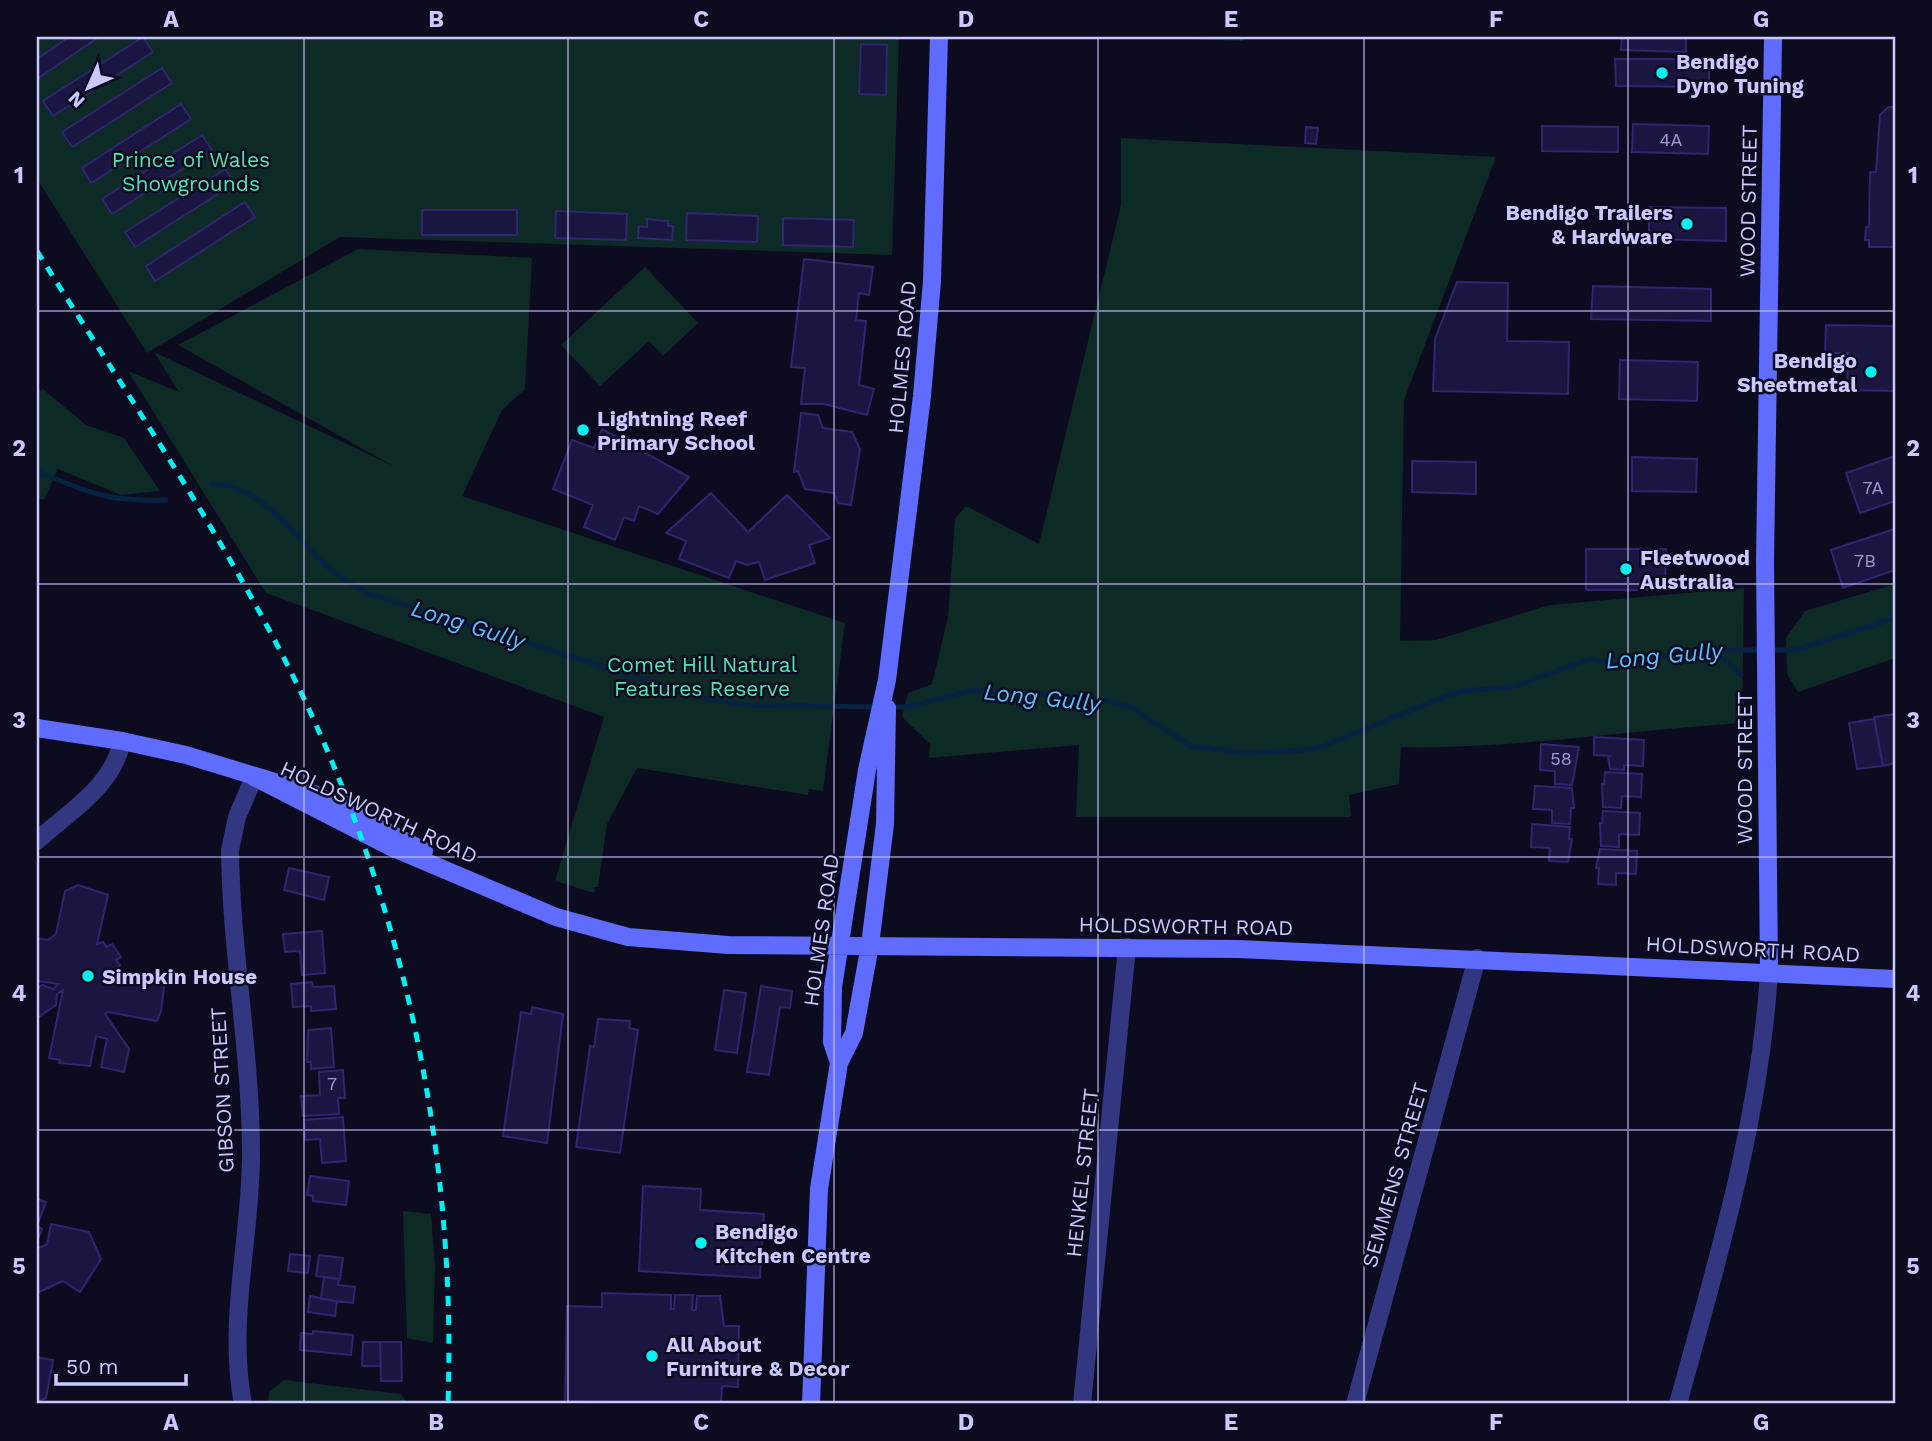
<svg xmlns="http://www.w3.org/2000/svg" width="1932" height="1441" font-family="'Work Sans',sans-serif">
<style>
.green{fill:#0e2a26}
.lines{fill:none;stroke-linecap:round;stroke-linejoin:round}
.stream{stroke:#082241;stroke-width:5}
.building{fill:#1b1641;stroke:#2e266f;stroke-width:2}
.street{stroke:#333781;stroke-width:18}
.secondary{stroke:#606bff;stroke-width:18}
.rail{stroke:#00f3f4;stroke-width:5;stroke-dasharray:10 9;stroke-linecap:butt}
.grid{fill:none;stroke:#cac9ff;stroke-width:2;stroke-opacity:0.55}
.poi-dot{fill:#00f3f4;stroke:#0d0b1f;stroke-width:2.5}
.labels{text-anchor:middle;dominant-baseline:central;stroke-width:5;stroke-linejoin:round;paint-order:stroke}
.number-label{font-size:18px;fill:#9e9cd0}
.poi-label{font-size:21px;font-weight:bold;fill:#cac9ff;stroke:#0d0b1f;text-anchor:start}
.park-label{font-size:21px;fill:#4fe6b2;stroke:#0d0b1f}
.street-label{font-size:21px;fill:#cac9ff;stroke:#0d0b1f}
.water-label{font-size:23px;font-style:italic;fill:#57c1ff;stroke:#0d0b1f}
.neatline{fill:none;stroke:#cac9ff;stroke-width:2.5}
.grid-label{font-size:23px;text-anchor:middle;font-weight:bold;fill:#cac9ff}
</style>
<rect width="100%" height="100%" fill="#0d0b1f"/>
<path class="green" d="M37,37H899L892,255L340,237L147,353L37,179Z
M1137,37H1243V41Z
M1121,138L1496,157L1404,400L1400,641L1436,640L1550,605L1744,588L1742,723C1629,730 1515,749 1401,747L1399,784L1349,795L1351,817H1076L1079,745L929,758L930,744L902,717L908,693L932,684L948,617L955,519L966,506L1039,544L1121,205Z
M358,249L532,258L525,389L502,410L462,496L845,623L823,791L809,789L808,795L637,768L607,824L598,887H595L594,893L555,881L604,717L266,593L128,371L179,392L154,352L395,467L178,345Z
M645,267L698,323L663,356L649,341L600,386L561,345Z
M43,389L86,425L124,438L160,491L121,495L58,469L44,500L37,498V392Z
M1895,584V658L1798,692L1787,674L1786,638L1805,611Z
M403,1211L431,1214L435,1267L433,1343L407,1338Z
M284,1380L401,1394L408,1404H268L269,1392Z"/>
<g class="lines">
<path class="stream" d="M37,471C88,493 109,502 166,500
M212,484C260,482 299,542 332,571C343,580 358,587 370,594L711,700L747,705L878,707
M1715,651L1741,675
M888,707H908L970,691L1027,692L1102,700L1130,707L1191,746L1245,753L1307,750L1324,746L1446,696L1463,691L1513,687L1589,659L1616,664L1699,650H1796L1895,618"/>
</g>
<path class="building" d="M69,37H99L37,79V59Z
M143,37L153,52L53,116L43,101Z
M1622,37H1686V52L1621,50Z
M861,44L887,45L886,95L859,94Z
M1615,59H1709V87L1616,86Z
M162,68L172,83L72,147L62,132Z
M181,104L191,119L91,183L82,168Z
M1888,107H1895V247H1869V240H1865L1866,227H1869L1870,172H1876L1880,115Z
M1633,124L1709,126L1708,154L1632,152Z
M1542,126L1618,127V152L1542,151Z
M1306,127L1318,128L1316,144L1305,143Z
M202,135L212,150L112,214L102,199Z
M225,169L235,183L135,247L125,232Z
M245,202L255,217L155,281L146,266Z
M1649,207L1726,208V241L1649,239Z
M422,210H517V235H422Z
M556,211L627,214L626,240L555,238Z
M687,213L758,216L757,242L686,240Z
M783,218L854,220L853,247L783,245Z
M647,219L668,221V226H673L672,240L638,238L639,226L647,227Z
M804,259L873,267L869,295L859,293L856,320L866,321L859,385L874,389L867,415L824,404H801L805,368L791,367Z
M1457,282L1508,283L1507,341L1569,342L1568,394L1433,391L1435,339Z
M1593,286L1711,289V321L1591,319Z
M1826,325L1895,326V391L1847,390L1848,353H1825Z
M1620,360L1698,362L1697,401L1619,399Z
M801,413L818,415L823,428L852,432L860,449L851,505L838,503L834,493L805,489L798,471L794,472Z
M602,429L689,477L658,514L639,506L634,521L624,517L615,540L584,527L593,505L553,489L572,440L594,448Z
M1895,456V501L1860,513L1846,473Z
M1632,457L1697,459L1696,492L1632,491Z
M1412,461L1476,462V494L1412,492Z
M711,493L748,532L787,495L830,538L809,545L815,563L765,580L759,562L747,565L736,561L729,578L679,559L686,541L666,533Z
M1895,529V570L1843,588L1831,550Z
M1586,549H1666L1665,590H1586Z
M1895,714V763L1883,766L1874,717Z
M1874,719L1883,766L1857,769L1849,723Z
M1594,737L1644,740L1643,766L1624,765V770L1610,769L1608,757L1611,756L1594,755Z
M1541,744L1579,747L1572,785L1555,784V771L1540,770Z
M1605,772L1642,774L1641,797L1622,796L1621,808L1603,807L1602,784H1604Z
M1535,786L1572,788L1574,808H1571L1570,824L1552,823V810L1533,809Z
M1603,811L1640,813L1639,835L1619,834V847L1601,846L1600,823H1602Z
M1532,824L1570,827L1569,839H1572L1568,862L1549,861L1550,848L1531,847Z
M1600,849L1637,851L1636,874L1616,873V885L1598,884L1599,868H1596Z
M289,868L329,877L324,900L284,890Z
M78,885L108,895L97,944L103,942L107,947L112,944L121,957L116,960L120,965L115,971L165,980L161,1011L157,1021L108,1012L105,1014L129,1049L124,1072L101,1067L107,1039L96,1036L90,1066L59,1063L60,1060L49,1058L63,990L57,994L56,1005L37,1018V989L42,985L53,989L58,984L37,981V938L48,940L56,934L65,891Z
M322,931L325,973L302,975L300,951L285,952L283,934Z
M312,982L313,987L334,986L336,1009L311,1011V1006L293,1007L291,984Z
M761,986L792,991L790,1008L780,1007L769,1075L747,1072Z
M724,990L746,993L737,1053L715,1050Z
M532,1007L563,1014L547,1143L503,1136L521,1012L531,1014Z
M598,1019L630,1021L629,1028L638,1030L620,1153L576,1147L590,1046L594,1047Z
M331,1028L334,1067L311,1069V1062H307L308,1030Z
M343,1070L345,1098H338L339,1114L303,1116L301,1096L320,1095L319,1072Z
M343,1117L346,1161L322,1163L320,1139L305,1140L304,1120Z
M310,1176L349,1181L346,1205L313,1201V1196L307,1195Z
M643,1186L701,1189L700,1210L764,1214L760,1278L639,1271Z
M37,1199L46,1202L37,1226L42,1229L38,1239L37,1238Z
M51,1224L89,1232L101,1259L80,1292L63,1281L37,1293V1249L47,1244Z
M290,1254L310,1256L308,1273L288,1271Z
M319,1255L343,1258L340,1279L316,1276Z
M324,1277L339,1279L338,1285L355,1287L353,1303L321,1299Z
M602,1293L671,1295V1309H674L675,1295H693L692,1310H696L697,1296H720L724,1326H739L738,1387L722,1386L721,1404L565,1401L567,1306L602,1307Z
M310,1296L337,1301L335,1316L308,1312Z
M313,1331L353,1335L351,1355L300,1350L301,1333L313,1334Z
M363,1342H380L381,1366H362Z
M380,1342H401L402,1381H381Z
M37,1357L53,1360L46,1398L37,1402Z"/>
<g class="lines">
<path class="street" d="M37,841C69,811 113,787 122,741
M243,1404C227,1321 251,1238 251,1154C251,1052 231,951 230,850L237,817L254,777
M1082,1404L1127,947
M1355,1404L1477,958
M1678,1404C1717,1261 1760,1121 1769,972"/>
<path class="secondary" d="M37,728L122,741L186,755L314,794L424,851
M254,777L391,847L556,917L628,937L728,945L1238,949L1895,979
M1769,972L1765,561L1773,37
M839,1063L832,1042L833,987L867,770L887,680L922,396L932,281L939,37
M811,1404L819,1189L839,1063L854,1033L870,945L885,824L887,708"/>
<path class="rail" d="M37,251C122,387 214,521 287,664C402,891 457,1151 448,1404"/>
</g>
<path class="grid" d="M304,37V1404M568,37V1404M834,37V1404M1098,37V1404M1364,37V1404M1628,37V1404M37,311H1895M37,584H1895M37,857H1895M37,1130H1895"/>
<g class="poi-dot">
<circle cx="1662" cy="73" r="7"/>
<circle cx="1687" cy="224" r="7"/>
<circle cx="1871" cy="372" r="7"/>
<circle cx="583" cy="430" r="7"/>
<circle cx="1626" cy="569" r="7"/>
<circle cx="88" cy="976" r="7"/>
<circle cx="701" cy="1243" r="7"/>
<circle cx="652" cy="1356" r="7"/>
</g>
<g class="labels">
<g class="number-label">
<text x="1671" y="139">4A</text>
<text x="1873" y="487">7A</text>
<text x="1865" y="560">7B</text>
<text x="1561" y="758">58</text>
<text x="332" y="1083">7</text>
</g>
<g class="poi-label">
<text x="1676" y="61">Bendigo<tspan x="1676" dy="24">Dyno Tuning</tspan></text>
<text x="1673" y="212" text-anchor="end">Bendigo Trailers<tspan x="1673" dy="24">&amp; Hardware</tspan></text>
<text x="1857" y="360" text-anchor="end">Bendigo<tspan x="1857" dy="24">Sheetmetal</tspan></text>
<text x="597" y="418">Lightning Reef<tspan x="597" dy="24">Primary School</tspan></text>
<text x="1640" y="557">Fleetwood<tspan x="1640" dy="24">Australia</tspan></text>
<text x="102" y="976">Simpkin House</text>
<text x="715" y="1231">Bendigo<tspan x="715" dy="24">Kitchen Centre</tspan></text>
<text x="666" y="1344">All About<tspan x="666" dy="24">Furniture &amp; Decor</tspan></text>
</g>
<g class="park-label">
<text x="191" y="159">Prince of Wales<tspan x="191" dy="24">Showgrounds</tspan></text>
<text x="702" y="664">Comet Hill Natural<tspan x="702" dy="24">Features Reserve</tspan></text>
</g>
<g class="street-label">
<text transform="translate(1748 201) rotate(-89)">WOOD STREET</text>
<text transform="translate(902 357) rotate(-85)">HOLMES ROAD</text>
<text transform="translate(1744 768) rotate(-90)">WOOD STREET</text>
<text transform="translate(379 812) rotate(25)">HOLDSWORTH ROAD</text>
<text transform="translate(1186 926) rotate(1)">HOLDSWORTH ROAD</text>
<text transform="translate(821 930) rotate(-82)">HOLMES ROAD</text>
<text transform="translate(1753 949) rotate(3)">HOLDSWORTH ROAD</text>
<text transform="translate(222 1090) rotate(-93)">GIBSON STREET</text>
<text transform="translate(1082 1173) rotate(-84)">HENKEL STREET</text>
<text transform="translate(1395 1175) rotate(-74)">SEMMENS STREET</text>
</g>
<g class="water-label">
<text transform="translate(468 625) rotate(17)">Long Gully</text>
<text transform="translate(1664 656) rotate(-5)">Long Gully</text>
<text transform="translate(1042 698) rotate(6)">Long Gully</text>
</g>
</g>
<rect width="1932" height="1441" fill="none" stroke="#0d0b1f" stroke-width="77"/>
<g transform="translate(88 88) rotate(225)" stroke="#0d0b1f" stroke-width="5" paint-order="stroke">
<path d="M0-5L12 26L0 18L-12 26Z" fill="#cac9ff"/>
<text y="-10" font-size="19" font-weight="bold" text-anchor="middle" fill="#cac9ff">N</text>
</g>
<path d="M56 1374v10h130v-10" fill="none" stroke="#cac9ff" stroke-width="3.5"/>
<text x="66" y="1374" font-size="21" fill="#cac9ff" stroke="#0d0b1f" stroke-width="5" paint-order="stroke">50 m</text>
<rect x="38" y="38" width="1856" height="1364" class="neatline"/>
<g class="grid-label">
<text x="171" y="27">A</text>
<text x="436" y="27">B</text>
<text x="701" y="27">C</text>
<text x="966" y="27">D</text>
<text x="1231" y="27">E</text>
<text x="1496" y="27">F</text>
<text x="1761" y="27">G</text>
<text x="19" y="183">1</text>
<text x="1913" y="183">1</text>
<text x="19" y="456">2</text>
<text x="1913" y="456">2</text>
<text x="19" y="728">3</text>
<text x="1913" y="728">3</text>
<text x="19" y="1001">4</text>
<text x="1913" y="1001">4</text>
<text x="19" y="1274">5</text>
<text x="1913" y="1274">5</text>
<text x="171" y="1430">A</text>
<text x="436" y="1430">B</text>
<text x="701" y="1430">C</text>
<text x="966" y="1430">D</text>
<text x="1231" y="1430">E</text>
<text x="1496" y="1430">F</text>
<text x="1761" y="1430">G</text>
</g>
</svg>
